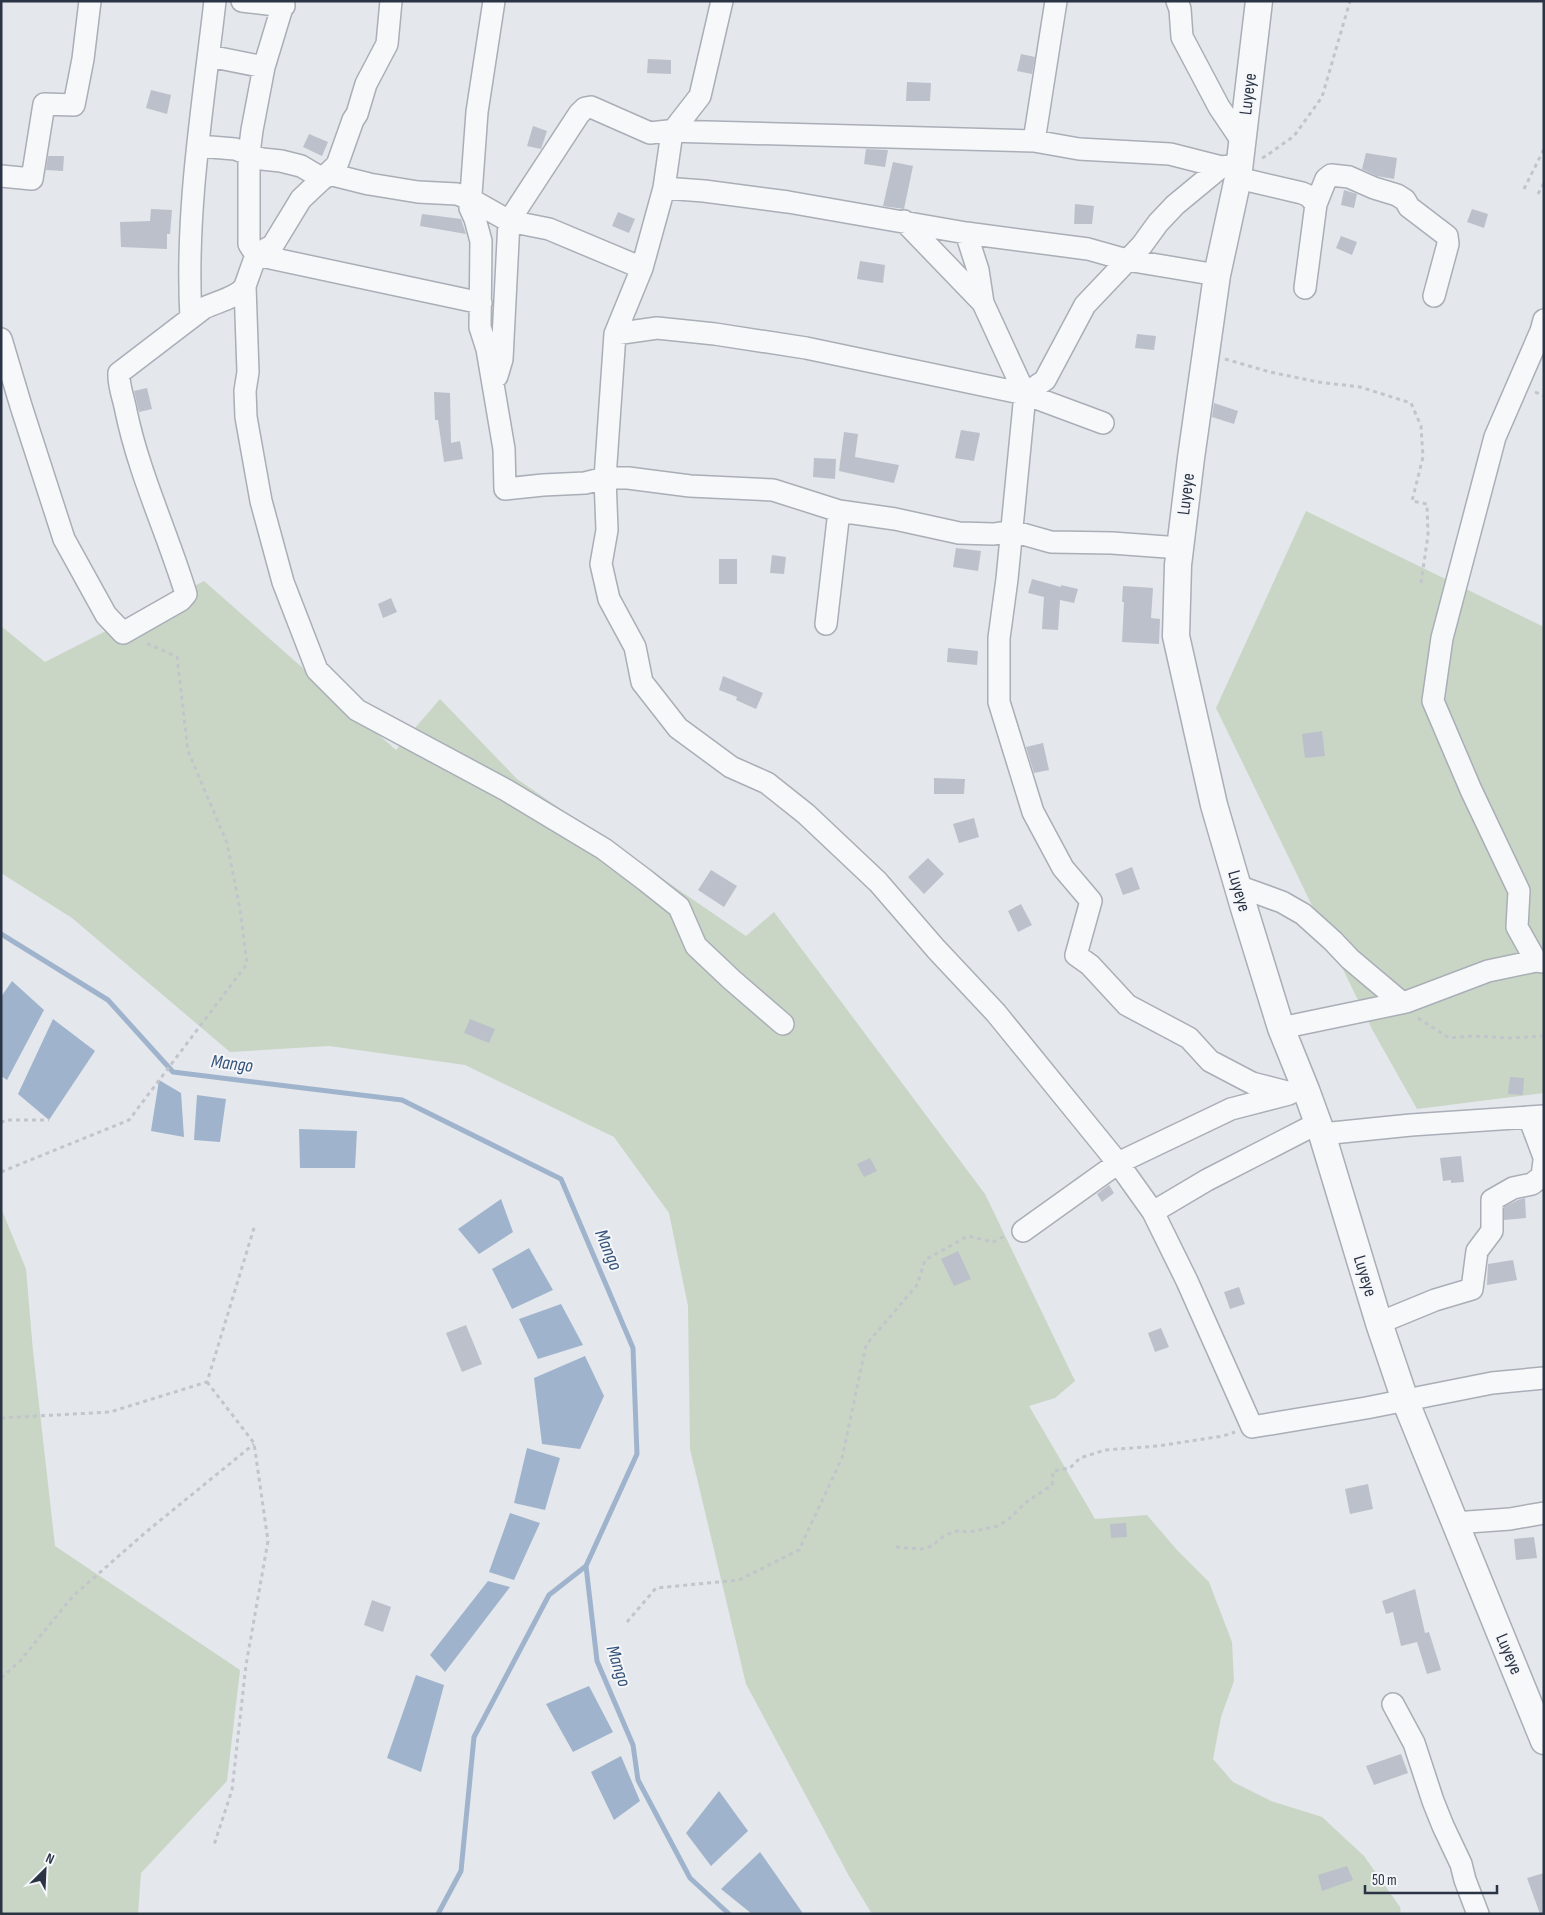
<svg xmlns="http://www.w3.org/2000/svg" width="1545" height="1915" font-family="'Sofia Sans Condensed',sans-serif">
<style>
.green{fill:#c9d6c5}
.water{fill:#9fb4cc}
.lines{fill:none;stroke-linecap:round;stroke-linejoin:round}
.stream{stroke:#9fb4cc;stroke-width:5}
.building{fill:#bbc0ca}
.minor-casing{stroke:#a9aeb7;stroke-width:24}
.tertiary-casing{stroke:#a9aeb7;stroke-width:29}
.path{stroke:#c2c5cb;stroke-width:3;stroke-dasharray:4 4;stroke-linecap:butt}
.minor{stroke:#f7f8fa;stroke-width:21}
.tertiary{stroke:#f7f8fa;stroke-width:26}
.labels{text-anchor:middle;dominant-baseline:central;stroke-width:4;stroke-linejoin:round;paint-order:stroke}
.street-label{font-size:18px;fill:#2b3445;stroke:#f4f6f9}
.water-label{font-size:19px;font-style:italic;fill:#34527a;stroke:#f4f6f9}
</style>
<rect width="100%" height="100%" fill="#e4e7ec"/>
<path class="green" d="M1306,511L1544,627V1093L1417,1109L1373,1031L1216,708Z
M204,581L396,750L440,699L517,779L746,936L774,912L985,1194L1075,1381L1055,1398L1029,1406L1095,1519L1147,1515L1177,1550L1209,1582L1232,1642L1234,1681L1221,1717L1213,1759L1233,1782L1271,1801L1322,1817L1364,1856L1400,1907L1401,1914H872L849,1876L746,1684L690,1449L688,1306L669,1213L614,1137L465,1065L329,1046L230,1052L72,918L1,873V626L45,662Z
M1,1208L26,1269L33,1351L55,1546L240,1670L227,1781L141,1873L138,1914H1Z"/>
<path class="water" d="M12,981L44,1010L7,1080L1,1076V997Z
M53,1019L95,1051L49,1120L18,1094Z
M159,1080L181,1093L184,1137L151,1131Z
M197,1095L226,1099L220,1142L194,1140Z
M299,1129L357,1131L355,1168H300Z
M501,1199L513,1232L479,1254L458,1229Z
M529,1248L553,1290L512,1309L492,1269Z
M561,1304L583,1345L538,1359L519,1319Z
M585,1356L604,1396L580,1449L542,1444L534,1378Z
M527,1448L560,1458L545,1510L514,1503Z
M510,1513L540,1523L514,1580L489,1572Z
M488,1581L510,1587L445,1672L430,1655Z
M416,1675L444,1685L421,1772L387,1758Z
M589,1686L613,1732L573,1752L546,1704Z
M621,1756L640,1801L614,1820L591,1772Z
M719,1791L748,1831L711,1866L686,1833Z
M760,1852L802,1912L801,1914H752L721,1889Z"/>
<g class="lines">
<path class="stream" d="M1,934L108,1000L173,1072L402,1100L561,1179L633,1348L637,1454L586,1566L597,1661L633,1745L638,1780L690,1878L729,1914
M438,1914L461,1871L474,1737L549,1595L586,1566"/>
</g>
<path class="building" d="M1021,54L1035,57L1032,74L1017,71Z
M648,59L671,60V74L647,73Z
M907,82L931,83L930,101H906Z
M151,90L171,95L167,114L146,108Z
M533,126L547,131L541,149L527,146Z
M309,134L328,142L322,156L303,147Z
M866,149L888,150L885,167L864,164Z
M1366,153L1397,158L1394,179L1377,176L1362,169Z
M48,156H64L63,171L46,170Z
M893,162L913,166L904,209L883,206Z
M1344,190L1357,194L1354,208L1341,205Z
M1075,204L1094,206L1092,224H1074Z
M151,209L172,210L170,234H167V249L121,247L120,222L150,221Z
M1472,209L1488,214L1484,228L1467,222Z
M618,212L635,219L629,233L612,226Z
M422,214L461,219L466,234L420,226Z
M1341,236L1357,242L1352,255L1336,248Z
M860,261L885,265L883,283L857,279Z
M1137,334L1156,336L1154,350L1135,348Z
M147,388L152,409L139,412L134,391Z
M434,392L450,393L451,443L460,441L463,459L444,462L438,420H435Z
M1214,403L1238,411L1234,424L1212,417Z
M961,430L980,433L974,461L955,458Z
M844,432L858,434L855,457L899,465L894,483L839,471Z
M814,458L836,459L835,479L813,477Z
M956,548L981,551L978,571L953,567Z
M772,555L786,557L784,574L770,573Z
M719,559H737V584H719Z
M1032,579L1061,587V585L1078,589L1074,603L1060,600L1058,630L1042,629L1044,597L1028,593Z
M1123,586L1153,588L1151,618L1160,619L1159,644L1122,642L1124,602H1122Z
M391,598L397,612L383,618L378,604Z
M948,648L978,651L977,665L947,662Z
M723,676L763,693L756,709L736,700L737,697L719,690Z
M1322,731L1325,756L1305,758L1302,734Z
M1043,743L1049,770L1034,773L1026,747Z
M934,778L965,779L964,794H934Z
M974,818L979,837L959,843L953,824Z
M928,858L944,874L924,894L908,877Z
M1132,867L1140,889L1123,895L1115,874Z
M711,870L737,886L724,907L698,890Z
M1021,904L1032,925L1018,932L1008,911Z
M470,1019L495,1029L489,1043L464,1033Z
M1510,1077L1524,1078L1523,1095L1508,1094Z
M1461,1156L1464,1182L1451,1183V1180L1443,1181L1440,1158Z
M870,1158L877,1171L864,1177L857,1164Z
M1109,1185L1114,1193L1102,1202L1097,1194Z
M1525,1198L1526,1218L1504,1220V1207L1518,1200Z
M958,1251L971,1279L954,1286L941,1259Z
M1513,1260L1517,1280L1487,1285L1488,1264Z
M1239,1287L1245,1304L1230,1309L1224,1292Z
M466,1325L482,1364L462,1372L446,1333Z
M1161,1328L1169,1347L1155,1352L1148,1333Z
M1368,1484L1373,1509L1350,1514L1345,1489Z
M1126,1523L1127,1537L1111,1538L1110,1524Z
M1534,1537L1537,1558L1516,1560L1514,1539Z
M1415,1589L1425,1633L1429,1632L1441,1670L1427,1674L1417,1642L1401,1646L1393,1612L1386,1614L1382,1601Z
M372,1600L391,1607L383,1632L364,1625Z
M1401,1754L1408,1773L1374,1785L1366,1766Z
M1347,1866L1353,1880L1322,1891L1318,1875Z
M1544,1873V1914H1540L1527,1878Z"/>
<g class="lines">
<g class="minor-casing">
<path id="minor" d="M242,1L284,6
M284,1L264,67L252,130L249,154V244L256,255L481,303
M391,1L387,44L366,84L357,114L353,120L337,165L301,199L273,245L256,255L245,286L248,372L245,391L246,417L261,501L283,582L317,670L357,710L506,790L604,849L645,880L679,907L696,946L732,980L783,1024
M494,1L477,112L470,208L475,219L481,241L480,327L487,349L504,449L505,489L543,485L585,483L605,478H628L690,486L773,490L839,511L895,519L959,533L994,534L1012,531L1051,542L1112,543L1180,548
M722,1L700,96L672,132L664,188L642,268L615,334L605,478L607,530L601,564L609,599L635,647L642,682L678,728L731,767L767,783L806,814L878,882L936,949L996,1013L1118,1163L1153,1212L1187,1281L1252,1427L1366,1408L1492,1383L1544,1378
M1177,1L1180,9L1182,37L1219,107L1242,141
M209,56L264,67
M1034,141L1056,1
M198,146L235,149L262,159L281,161L301,166L323,179
M329,174L369,184L418,192L457,194L470,199L509,221L549,229L642,268
M1,176L32,179L44,104L74,105L83,59L90,1
M1238,178L1302,193L1309,196L1316,204L1305,288
M664,188L704,191L788,202L966,233L1088,249L1127,260L1217,275
M1316,204L1326,179L1331,175L1349,177L1374,188L1397,195L1405,200L1409,207L1447,236L1448,244L1434,296
M904,221L983,303
M966,233L978,270L983,303L1025,394L1007,579L999,638V702L1033,812L1063,868L1091,901L1076,955L1090,965L1127,1005L1189,1038L1210,1061L1252,1083L1291,1093
M191,318C185,212 203,106 215,1
M615,334L657,328L715,334L806,348L1025,394L1103,423
M1,339L21,406L64,539L106,615L123,633L181,600L186,594C167,532 139,474 126,411C124,399 118,385 119,373L204,308C216,302 239,297 245,286
M497,376L502,359L509,221L579,114L585,108L591,107L650,133L668,131L1034,141L1079,149L1170,154L1221,167L1240,165
M1025,394L1045,380L1085,305L1142,245L1158,223L1175,205L1221,167
M826,624L839,511
M1238,886L1282,902L1303,914L1333,941L1350,959L1401,1002
M1536,961L1517,927L1519,891L1471,790L1433,701L1442,638L1495,437L1541,331L1544,320
M1281,1028L1406,1002L1488,971L1536,961L1544,962
M1529,1117L1544,1157
M1322,1134L1411,1125L1544,1116
M1153,1212L1207,1180L1318,1123
M1023,1231L1118,1163L1231,1109L1289,1094
M1379,1323L1435,1300L1472,1289L1477,1251L1492,1231V1200L1513,1188L1532,1184L1542,1176L1544,1161
M1454,1523L1510,1519L1544,1513
M1393,1704L1414,1743L1433,1801L1443,1826L1461,1864L1465,1880L1478,1914"/>
</g>
<g class="tertiary-casing">
<path id="tertiary" d="M1259,1L1238,178L1217,275L1191,458L1178,565L1176,636L1214,805L1244,908L1281,1028L1306,1090L1322,1134L1379,1323L1405,1400L1544,1741"/>
</g>
<path class="path" d="M1262,158L1266,156L1294,136L1322,97L1350,1
M1524,189L1544,149
M1538,194L1544,183
M1225,359L1270,372L1318,382L1360,387L1411,403L1421,426L1423,457L1412,501L1427,504L1428,535L1421,583
M1535,392L1544,396
M1418,1018L1449,1038L1473,1036L1509,1038L1544,1036
M1,1123L5,1120H49
M1,1172L129,1120L247,964L240,909L227,843L188,751L177,657L144,642
M207,1382L254,1443L268,1541L246,1665L232,1790L214,1845
M1,1418L110,1412L207,1382L254,1228
M896,1547L921,1549L932,1546L941,1538L954,1531L970,1532L998,1526L1010,1518L1025,1503L1052,1485L1053,1471L1070,1468L1080,1458L1105,1450L1158,1446L1223,1436L1235,1432
M627,1622L656,1588L739,1580L799,1550L842,1458L866,1345L917,1285L925,1260L968,1236L993,1242L1005,1236
M1,1678L20,1661L73,1596L146,1532L254,1444"/>
<use href="#minor" class="minor"/>
<use href="#tertiary" class="tertiary"/>
</g>
<g class="labels">
<g class="street-label">
<text transform="translate(1248 94) rotate(-83)">Luyeye</text>
<text transform="translate(1186 494) rotate(-83)">Luyeye</text>
<text transform="translate(1239 891) rotate(74)">Luyeye</text>
<text transform="translate(1365 1276) rotate(73)">Luyeye</text>
<text transform="translate(1509 1654) rotate(67)">Luyeye</text>
</g>
<g class="water-label">
<text transform="translate(232 1064) rotate(7)">Mango</text>
<text transform="translate(608 1250) rotate(67)">Mango</text>
<text transform="translate(618 1666) rotate(72)">Mango</text>
</g>
</g>
<rect width="1545" height="1915" fill="none" stroke="#2b3445" stroke-width="5"/>
<g transform="translate(45 1870) rotate(24)" stroke="#f4f6f9" stroke-width="4" paint-order="stroke">
<path d="M0-4L9 19L0 12L-9 19Z" fill="#2b3445"/>
<text y="-8" font-size="14" font-weight="bold" text-anchor="middle" fill="#2b3445">N</text>
</g>
<path d="M1365 1885v8h132v-8" fill="none" stroke="#2b3445" stroke-width="2.5"/>
<text x="1372" y="1885" font-size="15" fill="#2b3445" stroke="#f4f6f9" stroke-width="4" paint-order="stroke">50 m</text>
</svg>
